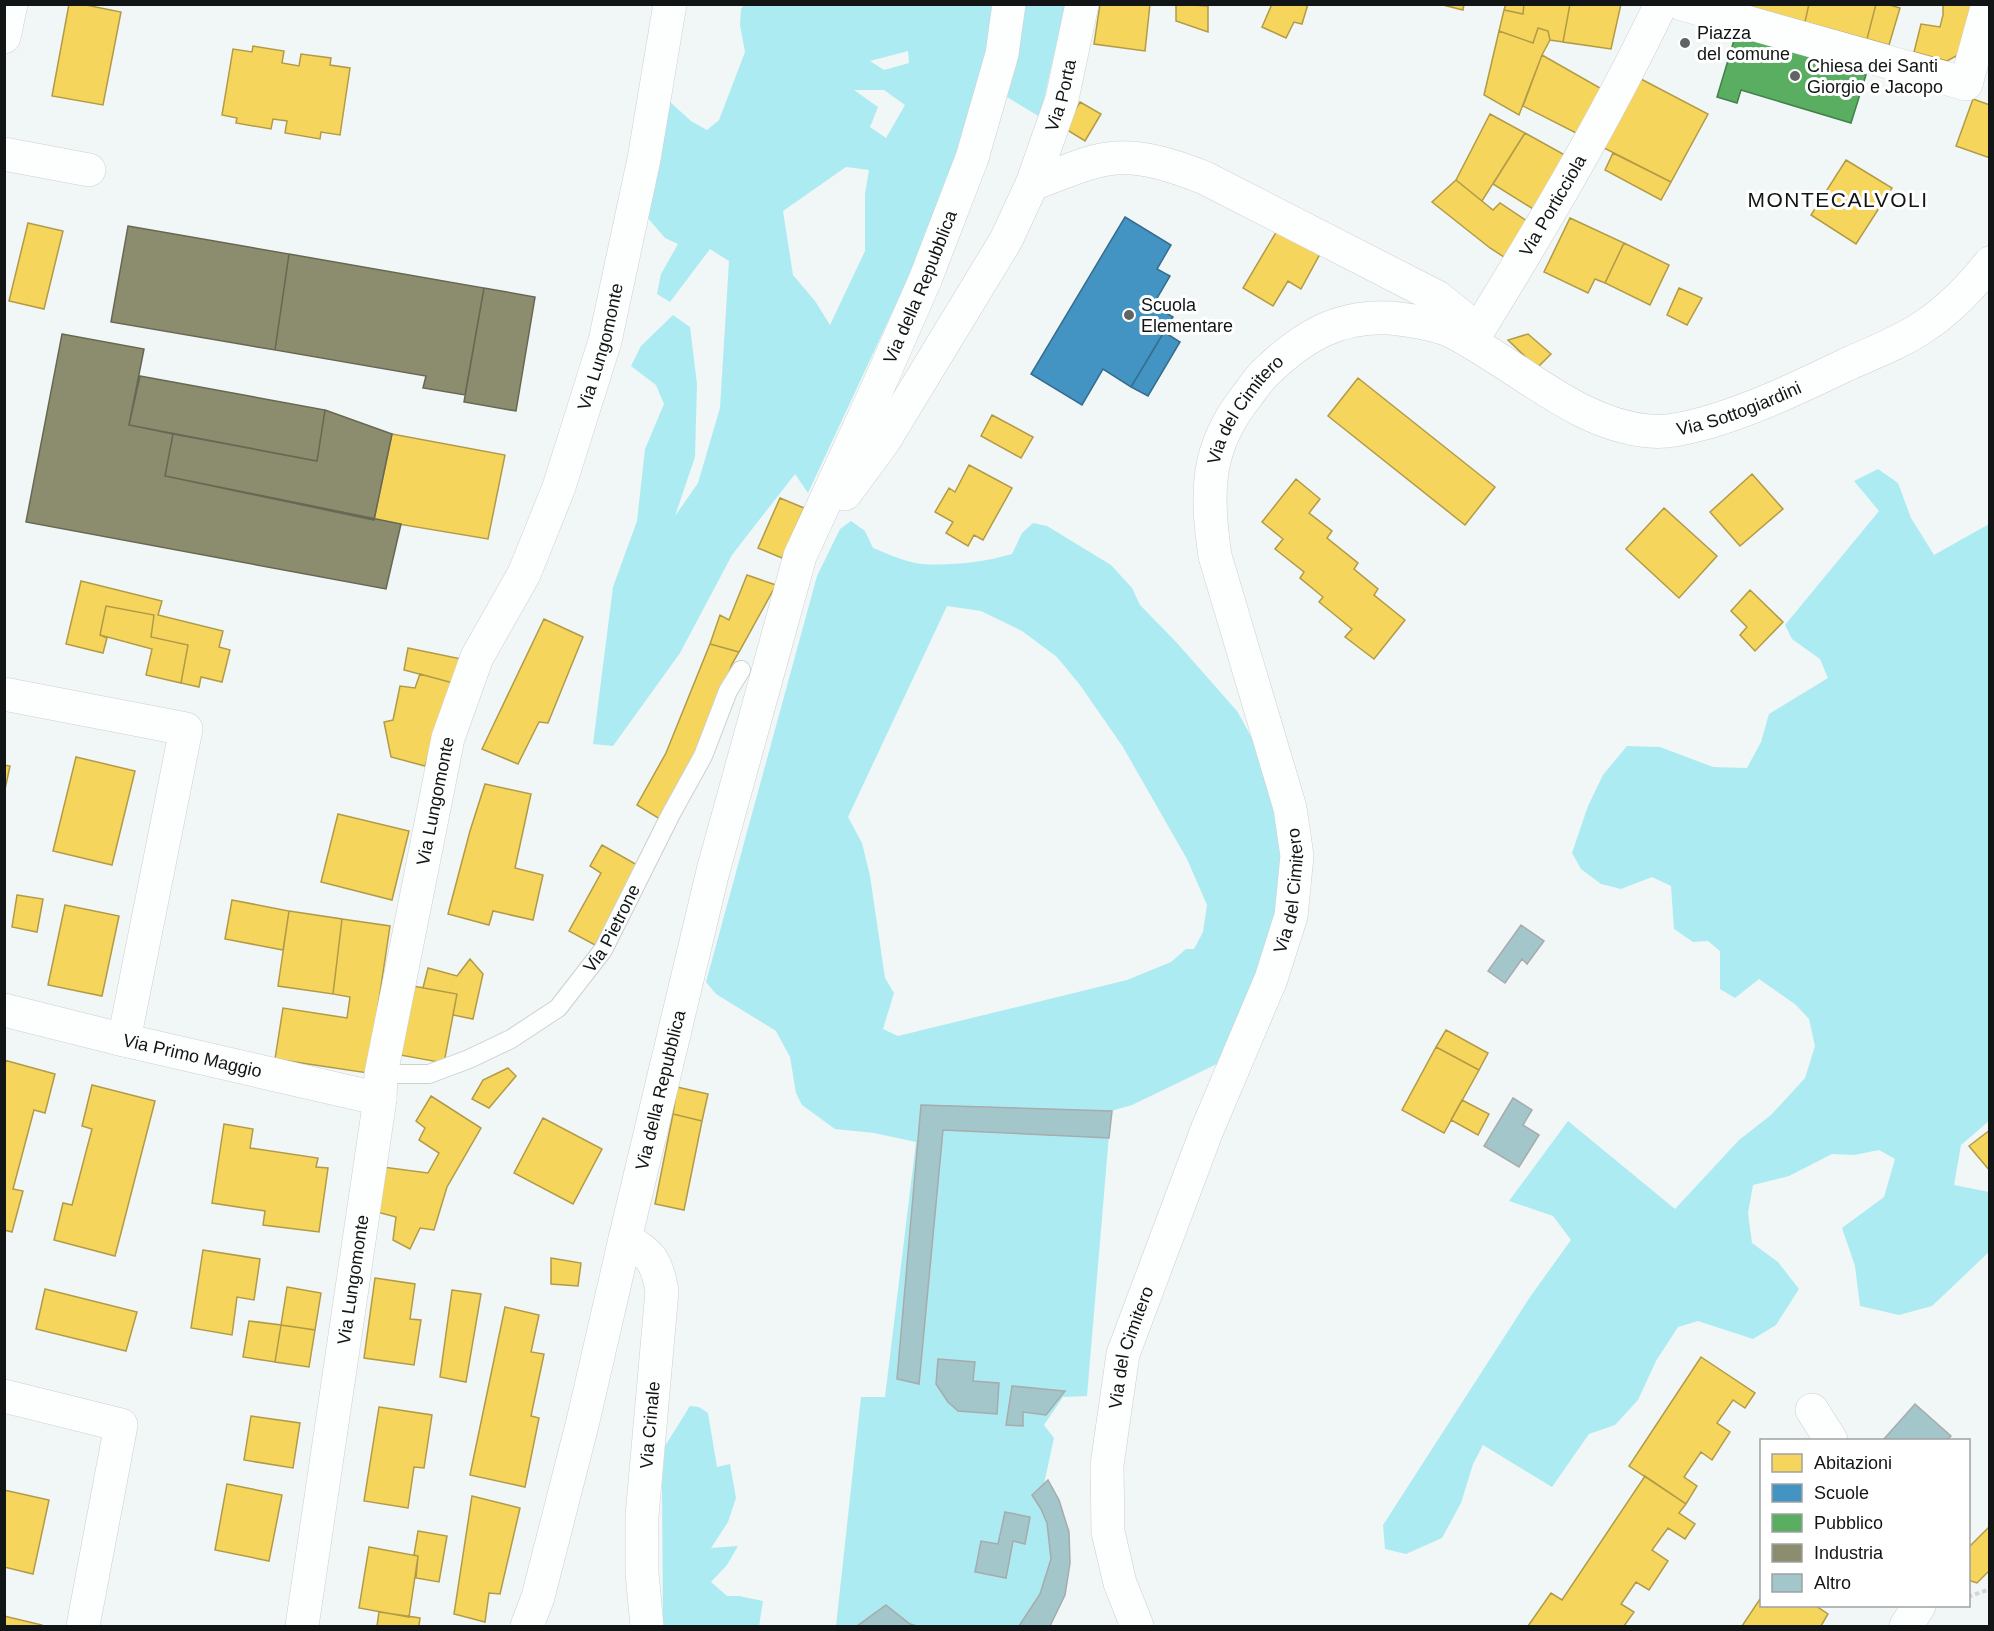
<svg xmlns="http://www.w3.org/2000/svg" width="1994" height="1631" font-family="Helvetica,sans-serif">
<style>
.green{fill:#adebf3;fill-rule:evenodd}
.homes{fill:#f6d55c;stroke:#b29b47;stroke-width:1.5}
.schools{fill:#4393c3;stroke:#346d8f;stroke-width:1.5}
.public{fill:#5aae61;stroke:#44804a;stroke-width:1.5}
.industry{fill:#8c8c6e;stroke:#676853;stroke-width:1.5}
.building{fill:#a2c6c9;stroke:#a7abac;stroke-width:1.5}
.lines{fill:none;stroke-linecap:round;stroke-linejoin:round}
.service-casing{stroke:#ccd0d0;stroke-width:20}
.minor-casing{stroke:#ccd0d0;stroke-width:34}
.tertiary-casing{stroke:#ccd0d0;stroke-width:34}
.path{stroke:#d4d6d6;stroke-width:4;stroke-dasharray:4.5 3;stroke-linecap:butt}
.service{stroke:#fdfefe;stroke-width:18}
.minor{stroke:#fdfefe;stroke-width:33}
.tertiary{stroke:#fdfefe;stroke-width:33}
.poi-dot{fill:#606464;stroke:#fff;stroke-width:2}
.labels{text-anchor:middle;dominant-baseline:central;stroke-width:6;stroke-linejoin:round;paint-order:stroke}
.poi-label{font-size:18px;fill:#121515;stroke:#fff;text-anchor:start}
.street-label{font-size:18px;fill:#121515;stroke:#fff}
.quarter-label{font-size:21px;letter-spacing:1.5px;fill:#121515;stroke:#fff}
</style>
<rect width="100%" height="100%" fill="#f1f6f6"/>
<path class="green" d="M744,5H1065L1040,117L1007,97L938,214L808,493L795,474L732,555L680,653L613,746L593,744L613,587L637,521L645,449L664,404L656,385L631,366L641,346L673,315L690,327L697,384L695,457L675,516L698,483L720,408L729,261L710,249L670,302L657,294L661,274L678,244L665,238L647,217L670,102L691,121L707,130L719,120L745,52L740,25L741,9ZM908,51L909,63L884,70L870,61ZM854,90H884L905,105L886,138L870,127L878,107ZM846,167L869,170L865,194V251L830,325L815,301L793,275L783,211Z
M1878,469L1898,483L1911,518L1934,555L1989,524V1121L1961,1145L1954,1185L1989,1192V1252L1932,1306L1899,1315L1860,1306L1855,1266L1842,1228L1884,1197L1895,1159L1879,1150L1854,1155L1832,1154L1789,1176L1753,1185L1748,1213L1752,1243L1778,1262L1799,1289L1776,1325L1753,1339L1698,1321L1678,1327L1656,1361L1638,1400L1615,1425L1589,1434L1552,1487L1483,1445L1473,1464L1461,1503L1442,1538L1406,1554L1385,1549L1383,1525L1530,1297L1571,1240L1553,1216L1509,1201L1568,1121L1675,1209L1739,1140L1771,1115L1805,1078L1815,1046L1809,1019L1796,1005L1759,979L1735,998L1720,989V951L1708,941L1693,942L1674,929L1671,886L1652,877L1621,889L1601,884L1581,869L1572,853L1588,806L1603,775L1627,746L1660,747L1713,767L1747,768L1761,742L1769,714L1828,678L1820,659L1792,639L1785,625L1879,511L1854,481Z
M851,521L865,531L873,548C888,554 905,562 922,564C951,566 985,562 1012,554L1022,533L1033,523L1047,526L1111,565L1132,588L1140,605L1177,643L1237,711L1271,772L1287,855L1283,896L1231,1042L1217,1064L1132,1105L1111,1111L1087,1396L1063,1397L1044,1425L1054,1438L1044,1484L1068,1534L1067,1585L1050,1626H836L861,1397H885L916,1142L874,1133L835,1129L802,1105L796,1093L790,1057L776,1031L716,994L706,982L817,576L840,529ZM947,606L981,611L1022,631L1057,657L1080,685L1123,747L1187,859L1207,905L1203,932L1194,949H1186L1171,962L1127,980L898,1036L883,1029L894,993L885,978L870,876L862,843L848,817Z
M690,1406L699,1407L708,1413L717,1467L730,1464L736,1498L728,1522L711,1548L738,1546L727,1565L711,1582L727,1596H739L763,1601L759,1626H663L662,1485L665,1446Z"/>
<path class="homes" d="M69,4H81L121,12L103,105L52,96Z
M1100,4H1150L1145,51L1094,44Z
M1176,4L1208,6V32L1176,21Z
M1272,4H1308L1302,24L1294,22L1286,38L1262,27Z
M1439,4H1464L1463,10Z
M1506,4H1524L1523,14L1504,10Z
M1524,4H1570L1563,42L1550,40L1548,31L1538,28L1533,43L1499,31L1504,10L1523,14Z
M1570,4H1621L1611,49L1563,42Z
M1741,4H1809L1805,22Z
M1809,4H1876L1867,39L1805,22Z
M1876,4H1886L1900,8L1889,45L1867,39Z
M1943,4H1973L1960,54L1947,61L1914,52L1921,24L1940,27L1943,15Z
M1538,28L1548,31L1550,40L1542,55L1519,115L1484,95L1499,31L1533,43Z
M253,46L284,51L282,63L299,66L301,54L331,58L330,65L350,68L340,135L321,132L320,139L285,133L287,121L273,119L271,129L236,123L237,118L222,115L233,49L252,52Z
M1542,55L1607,92L1582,136L1523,106Z
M1639,78L1708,114L1671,182L1602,147Z
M1973,99L1990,105V158L1956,146Z
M1080,102L1101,114L1085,141L1064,128Z
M1490,114L1525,133L1482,201L1456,180Z
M1525,133L1572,159L1538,212L1493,184Z
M1613,153L1671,182L1661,200L1605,170Z
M1846,160L1892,188L1856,244L1811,215Z
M1456,180L1493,210L1500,203L1530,223L1507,259L1490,248L1432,202Z
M1570,218L1624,243L1605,283L1595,279L1588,293L1544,272Z
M28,223L63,231L44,309L9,301Z
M1278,229L1320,254L1301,289L1288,281L1273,306L1243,288Z
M1624,243L1669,265L1650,305L1605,283Z
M1679,288L1702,298L1687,325L1667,315Z
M1528,334L1551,354L1537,368L1508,340Z
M1358,378L1495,487L1465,525L1328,416Z
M992,415L1033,437L1021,458L981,436Z
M392,434L505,455L488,539L374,520Z
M969,465L1012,488L983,540L974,535L968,546L946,533L953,522L935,512L949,488L955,492Z
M1752,474L1783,509L1740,546L1710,512Z
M1296,479L1320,499L1309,513L1332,531L1327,538L1358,563L1354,569L1378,589L1374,595L1405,620L1374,659L1345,637L1352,629L1319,602L1323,597L1300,578L1304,572L1275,549L1283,539L1262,522Z
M780,498L804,508L782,558L758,548Z
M1664,508L1717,556L1679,598L1626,549Z
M747,575L776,585L739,652L710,644L720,615L729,620Z
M81,581L162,601L158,615L223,631L219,647L230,650L222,682L201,677L199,687L181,683L188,645L151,637L154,615L106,606L100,635L107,638L103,653L66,644Z
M1750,590L1783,622L1755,651L1740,635L1747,627L1731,611Z
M106,606L154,615L151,637L188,645L181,683L146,675L152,649L100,635Z
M544,619L583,637L548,723L539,722L518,764L482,749Z
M710,644L739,652L732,664L699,753L663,821L637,805L666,753Z
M408,648L466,660L453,683L404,670Z
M420,674L453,683L425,766L391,757L384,722L393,720L400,686L415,688Z
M76,757L135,771L112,865L53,851Z
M4,765L10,766L4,794Z
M485,784L531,794L515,868L543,875L533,920L493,911L489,925L448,914L470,831Z
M338,814L409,831L392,900L321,882Z
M602,845L639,866L595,945L569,931L601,873L590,866Z
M17,895L43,899L37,932L12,927Z
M232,900L289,911L283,950L225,939Z
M65,905L119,916L102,996L48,985Z
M289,911L342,919L333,994L278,986Z
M342,919L390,926L368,1073L275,1059L283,1008L347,1018L350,997L333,994Z
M470,959L483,974L473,1019L453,1015L457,994L423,988L428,968L457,976Z
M413,986L457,994L444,1063L400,1055Z
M1446,1030L1488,1053L1479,1070L1436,1047Z
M1436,1047L1479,1070L1444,1133L1402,1110Z
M4,1060L55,1074L45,1113L34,1110L13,1189L23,1191L12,1232L4,1230Z
M508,1068L516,1076L489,1108L472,1099L483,1080Z
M92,1085L155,1101L115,1256L54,1240L63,1203L72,1205L92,1129L82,1126Z
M677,1087L708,1094L702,1121L673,1114Z
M431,1096L481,1128L447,1187L434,1230L420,1228L410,1249L393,1240L396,1217L377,1212L383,1167L428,1173L439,1153L419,1140L425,1128L416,1121Z
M1462,1100L1489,1114L1478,1135L1451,1120Z
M673,1114L702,1121L684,1210L655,1204Z
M543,1118L602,1149L573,1204L514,1173Z
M224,1124L253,1129L250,1148L318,1158L316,1167L328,1168L319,1232L263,1225L265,1211L212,1203Z
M1990,1130V1171L1969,1146Z
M203,1250L260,1259L254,1300L237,1297L232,1335L191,1328Z
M551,1258L581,1263L578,1286L551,1284Z
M375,1278L415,1284L410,1319L421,1320L414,1365L364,1358Z
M287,1287L321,1293L315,1330L281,1325Z
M45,1289L137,1312L126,1351L36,1329Z
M452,1290L481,1294L466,1382L440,1377Z
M505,1307L539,1315L531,1352L544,1354L531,1416L539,1418L525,1487L470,1475Z
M249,1321L281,1325L275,1362L243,1357Z
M281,1325L315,1330L309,1367L275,1362Z
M1701,1357L1755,1393L1745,1408L1733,1400L1717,1423L1730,1432L1712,1460L1701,1452L1684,1477L1697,1486L1686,1504L1629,1466Z
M379,1407L432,1415L424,1468L414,1467L408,1508L364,1501Z
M251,1416L300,1423L293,1468L244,1460Z
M1645,1476L1686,1504L1679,1513L1695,1524L1685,1539L1668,1528L1652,1550L1668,1561L1649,1590L1636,1582L1621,1604L1634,1612L1624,1626H1528L1551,1593L1562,1600Z
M227,1484L282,1495L269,1561L215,1550Z
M4,1490L49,1500L33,1574L4,1567Z
M472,1496L520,1508L500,1594L489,1593L485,1622L454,1614Z
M1990,1526V1570L1977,1583L1968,1580V1548Z
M418,1531L447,1536L439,1582L416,1578L418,1556L414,1555Z
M369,1547L418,1556L409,1617L359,1608Z
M1762,1596V1606H1816L1828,1614L1821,1626H1742Z
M379,1612L420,1618L419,1626H377Z
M4,1616L42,1625V1626H4Z"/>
<path class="schools" d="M1125,217L1171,245L1157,269L1170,276L1153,305L1173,317L1131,387L1103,369L1082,405L1031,374Z
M1164,332L1180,342L1148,396L1131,387Z"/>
<path class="public" d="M1738,27L1834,56L1831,65L1866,75L1851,123L1741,90L1737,103L1717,97Z"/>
<path class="industry" d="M128,226L289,254L275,350L111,322Z
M289,254L484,288L465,395L423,388L426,376L275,350Z
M484,288L535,297L516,411L464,402Z
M62,334L144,349L129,425L173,434L165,476L401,524L386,589L26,522Z
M140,376L325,410L317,461L129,425Z
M325,410L392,434L374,520L165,476L173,434L317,461Z"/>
<path class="building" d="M1521,925L1544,941L1527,964L1522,959L1505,983L1488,971Z
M1513,1098L1532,1110L1523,1125L1539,1135L1519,1167L1484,1146Z
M921,1105L1112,1111L1109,1138L943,1130L919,1384L897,1379Z
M938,1359L975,1362L973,1381L999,1383L997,1414L958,1411L948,1402L936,1384Z
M1012,1386L1065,1391L1046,1415L1023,1412V1426L1006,1425Z
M1915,1404L1951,1436L1947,1440H1883Z
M1048,1480L1059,1500L1069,1532L1070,1563L1065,1595L1050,1626H1019L1040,1594L1051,1559L1047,1523L1041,1509L1032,1495Z
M1005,1512L1030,1517L1025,1544L1013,1541L1006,1578L975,1572L981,1541L998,1544Z
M886,1605L910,1624L917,1626H857Z"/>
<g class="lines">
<g class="service-casing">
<g id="service">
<path id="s1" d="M381,1074H429L469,1059L511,1039L558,1008L603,950L671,814L703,756L728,691L741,670"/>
</g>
</g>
<g class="minor-casing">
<g id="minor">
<path d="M1682,4L1966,84L1988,4"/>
<path d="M4,37L11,4"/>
<path d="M4,154L89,170"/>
<path d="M1032,184C1057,176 1083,162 1108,159C1141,154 1174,166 1205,178L1437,297L1461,316L1471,342"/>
<path id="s2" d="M1471,342C1539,232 1605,121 1661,4"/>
<path id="s3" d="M845,494L884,441L1006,240L1032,184L1062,99L1082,4"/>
<path d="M4,694L186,729L124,1040"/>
<path id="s4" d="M625,1239L713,871L800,556L878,387L925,280L972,158L1002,54L1009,4"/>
<path d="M4,1396L121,1425L83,1626"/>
<path d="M1812,1410L1831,1440"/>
<path id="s5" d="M1137,1626L1120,1583L1108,1532L1107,1465L1123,1354L1207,1130L1271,979L1291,916L1297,856L1290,808L1215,556C1206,494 1205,449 1246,397C1252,389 1258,380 1265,373C1302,337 1338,315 1391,318C1409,320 1429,323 1446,329C1463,336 1479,347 1495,357C1543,387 1591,426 1649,431C1669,433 1690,427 1709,422C1759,407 1804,385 1850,363C1875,352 1901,342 1923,327C1949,310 1971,287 1990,263"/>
<path d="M1906,1626L1919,1606"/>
</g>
</g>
<g class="tertiary-casing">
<g id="tertiary">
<path id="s6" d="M4,1010L124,1040L380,1099"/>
<path id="s7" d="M302,1626L380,1099L381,1074L448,738L477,657L524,574L559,487L605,341L644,159L670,4"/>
<path d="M527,1626L538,1597L583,1421L625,1239C651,1253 657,1262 662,1291L642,1516V1573L647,1626"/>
</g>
</g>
<path class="path" d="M1968,1597L1990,1589"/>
<use href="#service" class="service"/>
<use href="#minor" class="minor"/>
<use href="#tertiary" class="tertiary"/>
</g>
<g class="poi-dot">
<circle cx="1685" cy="43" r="6"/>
<circle cx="1795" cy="76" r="6"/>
<circle cx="1129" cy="315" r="6"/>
</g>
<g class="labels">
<g class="poi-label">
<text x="1697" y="33">Piazza<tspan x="1697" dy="21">del comune</tspan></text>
<text x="1807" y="66">Chiesa dei Santi<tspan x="1807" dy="21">Giorgio e Jacopo</tspan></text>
<text x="1141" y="305">Scuola<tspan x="1141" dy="21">Elementare</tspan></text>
</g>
<g class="street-label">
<text stroke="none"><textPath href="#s3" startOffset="456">Via Porta</textPath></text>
<text stroke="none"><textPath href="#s2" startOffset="159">Via Porticciola</textPath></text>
<text stroke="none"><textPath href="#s4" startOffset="1000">Via della Repubblica</textPath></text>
<text stroke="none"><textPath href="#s7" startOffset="1322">Via Lungomonte</textPath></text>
<text stroke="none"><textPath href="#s5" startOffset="1838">Via Sottogiardini</textPath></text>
<text stroke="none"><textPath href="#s5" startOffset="1275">Via del Cimitero</textPath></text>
<text stroke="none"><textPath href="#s7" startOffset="836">Via Lungomonte</textPath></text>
<text stroke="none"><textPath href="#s5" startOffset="772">Via del Cimitero</textPath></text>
<text stroke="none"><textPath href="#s1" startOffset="290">Via Pietrone</textPath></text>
<text stroke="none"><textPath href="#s6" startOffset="194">Via Primo Maggio</textPath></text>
<text stroke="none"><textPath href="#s4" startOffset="153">Via della Repubblica</textPath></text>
<text stroke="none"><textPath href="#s7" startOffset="350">Via Lungomonte</textPath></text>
<text stroke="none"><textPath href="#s5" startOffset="286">Via del Cimitero</textPath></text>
<text transform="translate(650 1425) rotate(-85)">Via Crinale</text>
</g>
<g class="quarter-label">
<text x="1838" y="199">MONTECALVOLI</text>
</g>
</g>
<rect width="1994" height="1631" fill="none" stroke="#121515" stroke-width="12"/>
<rect x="1760" y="1439" width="210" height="168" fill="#ffffff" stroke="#a0a1a1" stroke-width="1.5"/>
<rect x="1772" y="1454" width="30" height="18" fill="#f6d55c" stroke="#a0a1a1" stroke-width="1.5"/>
<text x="1814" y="1469" font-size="18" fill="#121515">Abitazioni</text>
<rect x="1772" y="1484" width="30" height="18" fill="#4393c3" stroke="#a0a1a1" stroke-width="1.5"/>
<text x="1814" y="1499" font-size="18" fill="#121515">Scuole</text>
<rect x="1772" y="1514" width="30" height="18" fill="#5aae61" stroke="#a0a1a1" stroke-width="1.5"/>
<text x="1814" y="1529" font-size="18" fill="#121515">Pubblico</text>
<rect x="1772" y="1544" width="30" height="18" fill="#8c8c6e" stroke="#a0a1a1" stroke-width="1.5"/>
<text x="1814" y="1559" font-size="18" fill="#121515">Industria</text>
<rect x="1772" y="1574" width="30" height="18" fill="#a2c6c9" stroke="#a0a1a1" stroke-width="1.5"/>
<text x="1814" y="1589" font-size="18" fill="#121515">Altro</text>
</svg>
